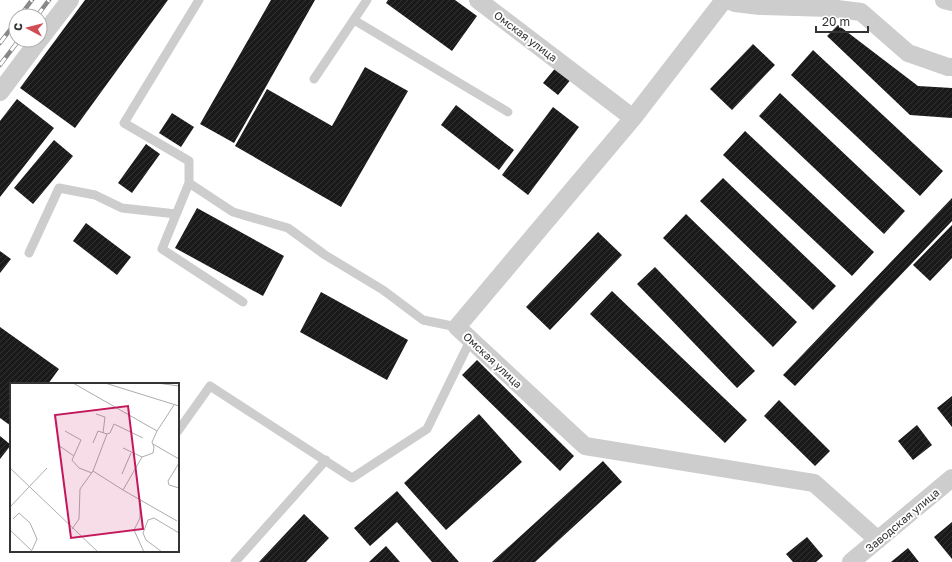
<svg xmlns="http://www.w3.org/2000/svg" width="952" height="562" font-family="'Golos Text',sans-serif">
<style>
.building{fill:url(#building-hatch)}
.lines{fill:none;stroke-linecap:round;stroke-linejoin:round}
.lane{stroke:#cdcdcd;stroke-width:9}
.street{stroke:#cdcdcd;stroke-width:18}
.rail-casing{stroke:#888;stroke-width:4.5}
.rail{stroke:#fff;stroke-width:3;stroke-dasharray:9;stroke-linecap:butt}
.labels{text-anchor:middle;dominant-baseline:central;stroke-width:4;stroke-linejoin:round;paint-order:stroke}
.street-label{font-size:11px;fill:#333;stroke:#fff}
.inset-road{fill:none;stroke:#adadad;stroke-width:1}
.view{fill:#c2185b;fill-opacity:0.15;stroke:#c2185b;stroke-width:2}
.inset-edge{fill:none;stroke:#333;stroke-width:2}
</style>
<defs>
<pattern id="building-hatch" width="6" height="6" patternUnits="userSpaceOnUse"><rect width="6" height="6" fill="#1a1a1a"/><path d="M-1 1l2-2M0 6l6-6M5 7l2-2" fill="none" stroke="#333"/></pattern>
</defs>
<rect width="100%" height="100%" fill="#fff"/>
<path class="building" d="M85,0H168L75,128L20,88Z
M271,0H315L234,143L200,124Z
M388,0H455L477,16L452,51L386,3Z
M838,25L918,86L952,88V118L910,115L827,36Z
M753,44L775,65L732,110L710,89Z
M813,50L943,171L920,196L791,75Z
M557,66L572,78L558,95L543,83Z
M365,67L408,91L341,207L235,146L267,89L332,126Z
M780,93L905,211L884,234L759,116Z
M17,99L54,128L0,197V121Z
M456,105L514,150L499,170L441,125Z
M553,107L579,127L528,195L502,175Z
M172,113L194,127L181,147L159,133Z
M745,131L874,252L852,276L723,155Z
M54,140L73,156L33,204L14,188Z
M146,144L160,154L132,193L118,183Z
M723,178L836,286L813,310L700,201Z
M952,198V221L795,386L783,375Z
M197,208L284,256L263,296L175,248Z
M686,214L797,322L773,347L663,238Z
M86,223L131,257L117,275L73,241Z
M952,225V258L930,281L913,265Z
M598,232L622,255L550,330L526,307Z
M0,251L11,259L0,273Z
M655,267L755,371L737,388L637,284Z
M612,291L747,420L725,443L590,314Z
M321,292L408,340L387,380L300,332Z
M0,327L59,369L48,384H11V426L0,418Z
M477,360L574,456L560,471L462,375Z
M952,396V427L937,408Z
M779,400L830,451L815,466L764,416Z
M479,414L522,462L446,530L404,483Z
M917,425L932,445L913,460L898,441Z
M0,436L11,445L0,459Z
M603,461L622,482L535,562H492Z
M397,491L459,562H432L397,522L370,546L354,528Z
M304,514L329,538L306,562H259Z
M952,522V559L934,537Z
M807,537L823,556L816,562H793L786,554Z
M386,546L400,562H369Z
M908,548L919,562H891Z"/>
<g class="lines">
<path class="lane" d="M354,20L508,112
M314,79L367,0
M189,183V161L124,123L199,0
M29,253L59,188L95,195L122,208L176,214
M243,302L162,249L189,183L233,212L288,228L325,255L383,290L423,320L457,327
M178,431L210,386L352,478L427,429L471,339
M235,562L326,460"/>
<path class="street" d="M478,0L633,118L457,327L585,446L814,483L878,540
M728,0L735,3L760,6L830,8L861,12L908,53L948,67H952
M944,0L952,2
M40,39L70,0
M0,92L39,40
M633,118L724,0
M851,562L952,478"/>
<g class="rail-casing">
<path id="rail" d="M20,16L32,0
M37,16L49,0
M0,43L16,22
M0,65L19,40"/>
</g>
<use href="#rail" class="rail"/>
</g>
<g class="labels">
<g class="street-label">
<text transform="translate(526 36) rotate(37)">Омская улица</text>
<text transform="translate(493 360) rotate(43)">Омская улица</text>
<text transform="translate(902 520) rotate(-40)">Заводская улица</text>
</g>
</g>
<g transform="translate(10 383)">
<rect width="169" height="169" fill="#fff"/>
<path class="inset-road" d="M95,0L169,23M147,0L169,3M86,31L95,34L93,50M55,48L71,57L62,77L69,85L82,90M147,48L164,22M97,51L100,50L104,41L133,55M83,60L88,48L97,51L83,88M143,61L169,76M48,62L64,73M113,65L132,74M169,80L158,98L159,102L169,105M0,85L88,169M112,91L121,70M113,107L167,138M130,117V135L124,147L134,169M0,124L37,85M3,136L9,130L20,140L27,156L22,167M62,146L69,136L70,106L83,88L113,107L132,74L143,70L144,64L142,59L147,48L63,0M0,147L23,169M152,169L136,157L133,150L138,137L144,135L169,150"/>
<path class="view" d="M118,23L133,146L61,155L45,32Z"/>
<rect width="169" height="169" class="inset-edge"/>
</g>
<g transform="translate(28 28) rotate(277)"><circle r="19" fill="#ffffff" stroke="#adadad"/>
<path d="M0-3L7 15L0 10L-7 15Z" fill="#d14d54"/>
<text y="-6" font-size="11" font-weight="bold" text-anchor="middle" fill="#333333">С</text>
</g>
<path d="M816 26v6h52v-6" fill="none" stroke="#333333" stroke-width="2"/>
<text x="822" y="26" font-size="12" fill="#333333" stroke="#ffffff" stroke-width="3" paint-order="stroke">20 m</text>
</svg>
